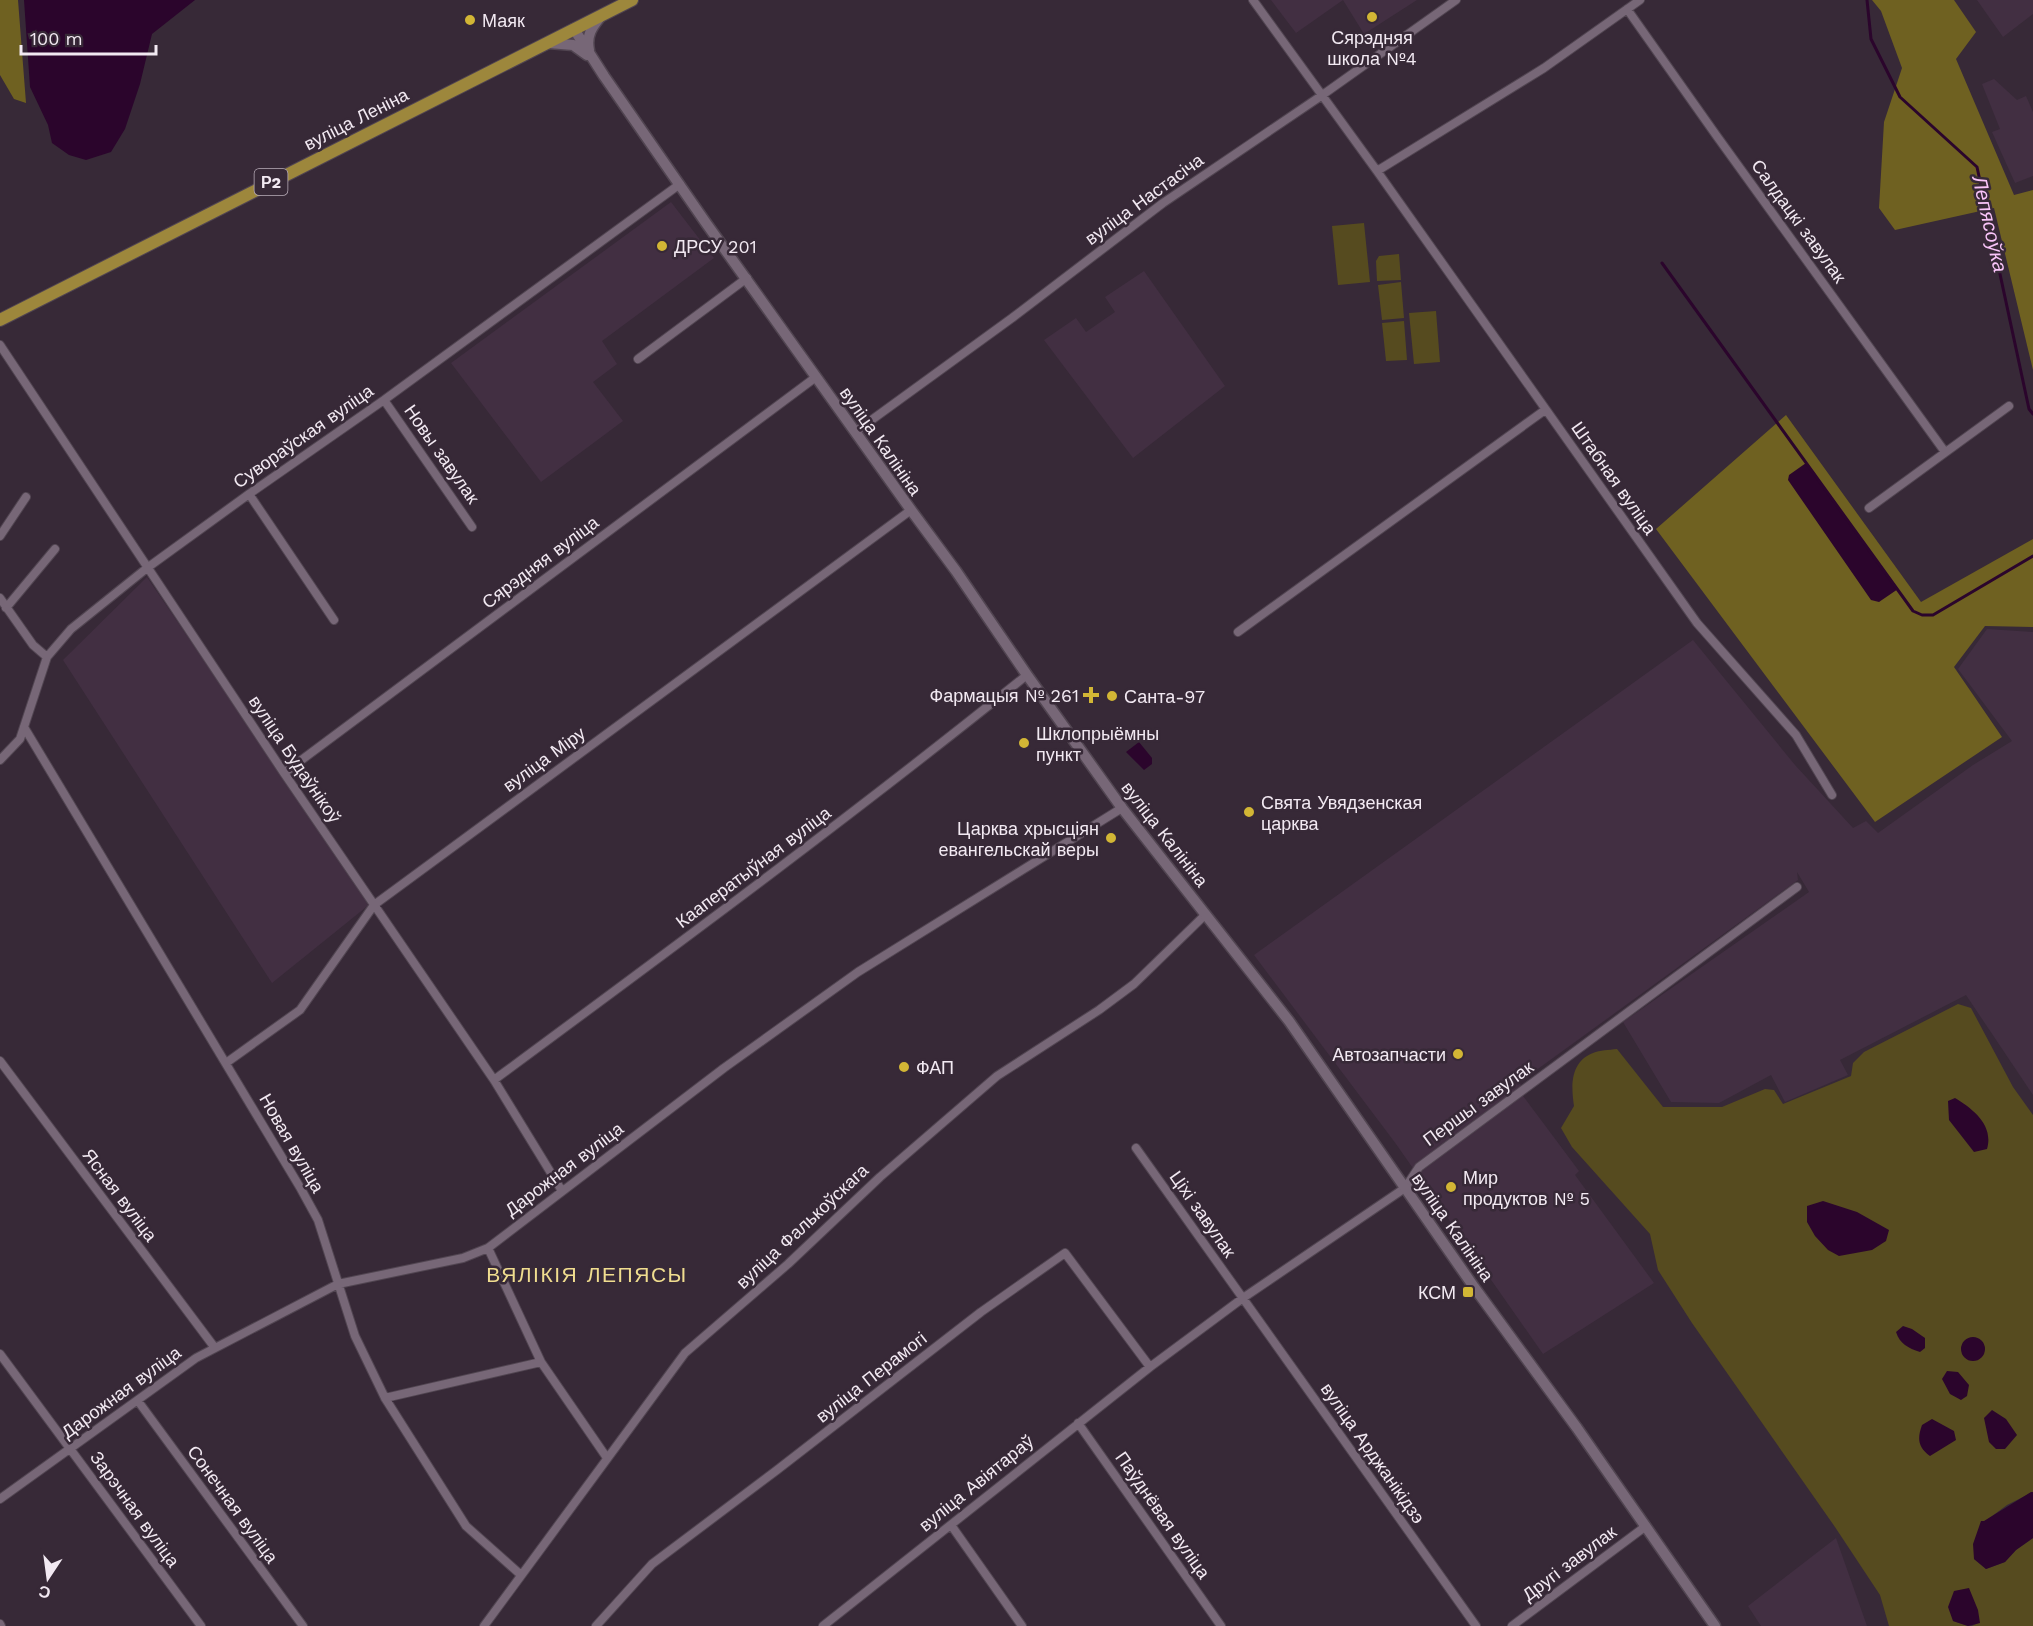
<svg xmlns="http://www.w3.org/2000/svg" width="2033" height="1626" font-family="'Work Sans',sans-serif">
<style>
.built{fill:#422f42}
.green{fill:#564b1f}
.forest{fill:#6f6121}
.water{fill:#2b052c}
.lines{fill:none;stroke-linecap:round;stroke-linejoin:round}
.stream{stroke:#2b052c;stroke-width:3}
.minor-casing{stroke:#514551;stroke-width:10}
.tertiary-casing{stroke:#514551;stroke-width:13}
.primary-casing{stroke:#514551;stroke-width:14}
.minor{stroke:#776777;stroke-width:8}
.tertiary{stroke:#776777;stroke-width:10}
.primary{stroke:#9d873c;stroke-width:12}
.poi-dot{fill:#d2b635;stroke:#372937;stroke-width:2}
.labels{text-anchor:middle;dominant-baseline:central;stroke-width:5;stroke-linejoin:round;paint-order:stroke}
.shield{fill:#372937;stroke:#baafba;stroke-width:1.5}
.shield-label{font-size:16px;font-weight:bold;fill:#f2e9f2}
.poi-label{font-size:18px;fill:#f2e9f2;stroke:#372937;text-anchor:start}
.street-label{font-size:18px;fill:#f2e9f2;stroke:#372937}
.water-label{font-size:20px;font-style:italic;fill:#f9c4f9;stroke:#372937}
.quarter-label{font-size:21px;letter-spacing:1.5px;fill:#f0dd8f;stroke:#372937}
</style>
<rect width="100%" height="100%" fill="#372937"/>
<path class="built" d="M1271,0H1417L1364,34L1343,0L1296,33Z
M1977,0H2033V14L2003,37Z
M1994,79L2017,100L2026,96L2033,112V176L2015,183L1992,132L2000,129L1982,84Z
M671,202L714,258L602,341L617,364L593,382L623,421L541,482L451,363Z
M1144,271L1225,386L1133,458L1044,340L1076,318L1086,332L1115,312L1105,297Z
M147,577L370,904L272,983L63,660Z
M1987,629L2033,632V1095L1966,995L1840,1060L1848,1075L1785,1102L1771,1075L1719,1103L1671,1102L1623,1022L1809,892L1797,872L1798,880L1520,1082L1523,1096L1579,1171L1575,1175L1654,1283L1543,1354L1396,1144L1254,955L1693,640L1795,765L1853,828L1866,821L1878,833L1973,765L2012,741L1958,669Z
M1836,1538L1867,1626H1761L1748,1606Z"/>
<path class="green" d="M1364,223L1370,282L1338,285L1332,226Z
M1399,254L1401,280L1377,281L1376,261L1379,256Z
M1401,282L1404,318L1382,320L1378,285Z
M1436,311L1440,362L1414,364L1409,313Z
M1404,321L1407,360L1386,361L1382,323Z
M1958,1004L1971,1008L2013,1087L2033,1115V1492L2007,1505L1984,1522L1974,1559L1986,1569L2005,1562L2016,1550L2033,1538V1626H1972L1980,1622L1953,1621L1968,1626H1889L1880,1595L1835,1527L1692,1323L1658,1270L1650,1234L1572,1147L1561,1128L1574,1106C1571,1086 1570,1062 1593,1053C1600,1050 1609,1050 1617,1049L1663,1107H1722L1765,1089L1774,1090L1783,1104L1851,1076L1853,1063L1864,1052Z"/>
<path class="forest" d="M0,0H18L26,103L14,99L0,75Z
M1872,0H1954L1976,32L1956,59L2014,195L2033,190V370L1994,208L1895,230L1879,208L1884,122L1902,68L1881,11Z
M1786,415L1921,602L2033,539V627L1985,626L1954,667L2002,737L1875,822L1656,529Z"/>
<path class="water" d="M24,0H195L152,34L140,84L125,129L111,152L86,160L69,155L52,143L48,125L30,87Z
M1806,463L1898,589L1879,602L1871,600L1788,480L1789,475Z
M1139,742L1152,758V764L1144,770L1126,752Z
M1955,1098C1973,1109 1994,1125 1987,1149L1974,1152L1949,1120L1948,1101Z
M1823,1201L1857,1212L1889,1230L1886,1241L1872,1250L1839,1256L1828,1250L1815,1236L1807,1222V1206Z
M1903,1326L1912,1329L1925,1338V1348L1920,1352C1908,1348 1900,1344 1896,1332Z
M1961 1349a12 12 0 1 1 24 0a12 12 0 1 1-24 0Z
M1947,1371L1958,1372L1969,1385L1967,1396L1961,1400L1950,1394L1942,1379Z
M1992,1410L2006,1419L2017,1435L2005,1449H1996L1989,1442L1984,1418Z
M1932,1419L1954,1431L1956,1440L1930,1456C1918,1447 1917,1439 1922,1425Z
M2031,1492H2033V1538L2016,1550L2005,1562L1986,1569L1974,1559L1973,1544L1981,1521H1984Z
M1969,1588L1978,1610L1980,1623L1968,1626L1953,1621L1948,1607L1954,1591Z"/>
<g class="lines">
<path class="stream" d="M1867,0L1871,39L1900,97L1977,167L2029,409L2033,414
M1662,263L1913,611L1922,615H1933L2033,556"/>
<g class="minor-casing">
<path id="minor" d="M1253,0L1377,171L1697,623L1796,735L1832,795
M1627,9L1716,135L1945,452
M1377,171L1544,68L1640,0
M0,345L284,773L494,1080L562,1191
M638,359L747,278
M384,400L472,527
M855,432L1012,318L1163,203L1321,96L1456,0
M249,494L334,620
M1869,508L2009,406
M0,536L26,497
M0,598L33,645L47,657
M6,608L55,549
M1238,632L1545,410
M24,727L301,1189L318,1220L355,1336L385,1398L466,1526L521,1575
M0,760L20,739L47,657L71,629L147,568L249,494L384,400L680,184
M284,773L816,377
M0,1061L215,1348
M226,1063L300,1010L374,905L911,510
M494,1080C674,947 853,815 1027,675
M1136,1148L1476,1626
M488,1248L541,1362L607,1458
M0,1354L201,1626
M385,1398L541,1362
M138,1401L303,1626
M1078,1423L1221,1626
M0,1499L196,1358L338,1284L463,1258L488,1248L724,1068L858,972L1122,808
M951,1525L1022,1626
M0,1624L1,1626
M484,1626L685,1353L788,1264L880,1177L997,1076L1099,1010L1134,984L1206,914
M596,1626L652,1564L777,1470L981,1312L1065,1253L1150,1367
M823,1626L1150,1367L1243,1298L1405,1188L1419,1167L1797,887
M1512,1626L1646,1526"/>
</g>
<g class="tertiary-casing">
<path id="tertiary" d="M574,29L604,76L706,223L911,510L956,571L1027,675L1122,808L1289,1021L1474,1287L1577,1428L1715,1626
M549,43L573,45L587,55
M589,50C586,35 592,27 601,16"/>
</g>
<g class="primary-casing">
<path id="primary" d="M0,320L632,0"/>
</g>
<use href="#minor" class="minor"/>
<use href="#tertiary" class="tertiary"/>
<use href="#primary" class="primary"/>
</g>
<g class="poi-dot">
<circle cx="1372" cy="17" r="6"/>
<circle cx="470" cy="20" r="6"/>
<circle cx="662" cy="246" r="6"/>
<path d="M1088 686h6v6h6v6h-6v6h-6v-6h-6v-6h6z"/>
<circle cx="1112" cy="696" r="6"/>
<circle cx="1024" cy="743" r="6"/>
<circle cx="1249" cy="812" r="6"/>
<circle cx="1111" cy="838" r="6"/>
<circle cx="1458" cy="1054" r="6"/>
<circle cx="904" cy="1067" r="6"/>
<circle cx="1451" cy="1187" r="6"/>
<rect x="1462" y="1286" width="12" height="12" rx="3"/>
</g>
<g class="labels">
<rect class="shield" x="254.5" y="169" width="33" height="26" rx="4.5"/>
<g class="shield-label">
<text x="271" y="182">Р2</text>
</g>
<g class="poi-label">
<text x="482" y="20">Маяк</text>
<text x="1372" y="37" text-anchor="middle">Сярэдняя<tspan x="1372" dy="21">школа №4</tspan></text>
<text x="674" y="246">ДРСУ 201</text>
<text x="1079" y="695" text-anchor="end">Фармацыя № 261</text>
<text x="1124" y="696">Санта-97</text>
<text x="1036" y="733">Шклопрыёмны<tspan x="1036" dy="21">пункт</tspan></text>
<text x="1261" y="802">Свята Увядзенская<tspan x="1261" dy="21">царква</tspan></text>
<text x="1099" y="828" text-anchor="end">Царква хрысціян<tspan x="1099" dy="21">евангельскай веры</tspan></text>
<text x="1446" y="1054" text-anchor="end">Автозапчасти</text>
<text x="916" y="1067">ФАП</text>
<text x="1463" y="1177">Мир<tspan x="1463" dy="21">продуктов № 5</tspan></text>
<text x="1456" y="1292" text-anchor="end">КСМ</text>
</g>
<g class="street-label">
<text transform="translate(356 119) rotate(-27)">вуліца Леніна</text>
<text transform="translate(1144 199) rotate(-36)">вуліца Настасіча</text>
<text transform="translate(1799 221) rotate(54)">Салдацкі завулак</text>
<text transform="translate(303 436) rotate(-35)">Сувораўская вуліца</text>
<text transform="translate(881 441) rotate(55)">вуліца Калініна</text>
<text transform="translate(442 454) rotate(55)">Новы завулак</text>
<text transform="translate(1614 478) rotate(55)">Штабная вуліца</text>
<text transform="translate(540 562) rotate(-37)">Сярэдняя вуліца</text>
<text transform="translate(295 759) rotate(56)">вуліца Будаўнікоў</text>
<text transform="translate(544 759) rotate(-36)">вуліца Міру</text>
<text transform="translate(1165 834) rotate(52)">вуліца Калініна</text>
<text transform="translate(753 867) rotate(-37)">Кааператыўная вуліца</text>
<text transform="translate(1478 1103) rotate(-36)">Першы завулак</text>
<text transform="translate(292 1143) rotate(60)">Новая вуліца</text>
<text transform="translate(564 1169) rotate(-37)">Дарожная вуліца</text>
<text transform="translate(120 1195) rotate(53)">Ясная вуліца</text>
<text transform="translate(1203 1214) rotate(55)">Ціхі завулак</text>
<text transform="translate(802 1226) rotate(-43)">вуліца Фалькоўскага</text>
<text transform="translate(1453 1227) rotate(55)">вуліца Калініна</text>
<text transform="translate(871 1377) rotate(-38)">вуліца Перамогі</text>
<text transform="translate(121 1392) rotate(-36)">Дарожная вуліца</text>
<text transform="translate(1373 1453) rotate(55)">вуліца Арджанікідзэ</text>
<text transform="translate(976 1483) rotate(-39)">вуліца Авіятараў</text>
<text transform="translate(233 1504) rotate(54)">Сонечная вуліца</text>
<text transform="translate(135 1509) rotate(54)">Зарэчная вуліца</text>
<text transform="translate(1163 1515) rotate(55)">Паўднёвая вуліца</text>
<text transform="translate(1569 1563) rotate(-37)">Другі завулак</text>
</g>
<g class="water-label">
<text transform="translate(1990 224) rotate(77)">Лепясоўка</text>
</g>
<g class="quarter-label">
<text x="587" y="1274">ВЯЛІКІЯ ЛЕПЯСЫ</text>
</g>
</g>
<g transform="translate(48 1578) rotate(193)" stroke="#372937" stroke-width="4.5" paint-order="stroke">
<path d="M0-4.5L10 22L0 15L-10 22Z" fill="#f2e9f2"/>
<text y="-9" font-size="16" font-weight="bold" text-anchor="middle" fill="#f2e9f2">С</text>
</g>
<path d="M21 45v9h135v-9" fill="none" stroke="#f2e9f2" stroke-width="3"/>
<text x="30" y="45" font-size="18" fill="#f2e9f2" stroke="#372937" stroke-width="4.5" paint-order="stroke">100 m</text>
</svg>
